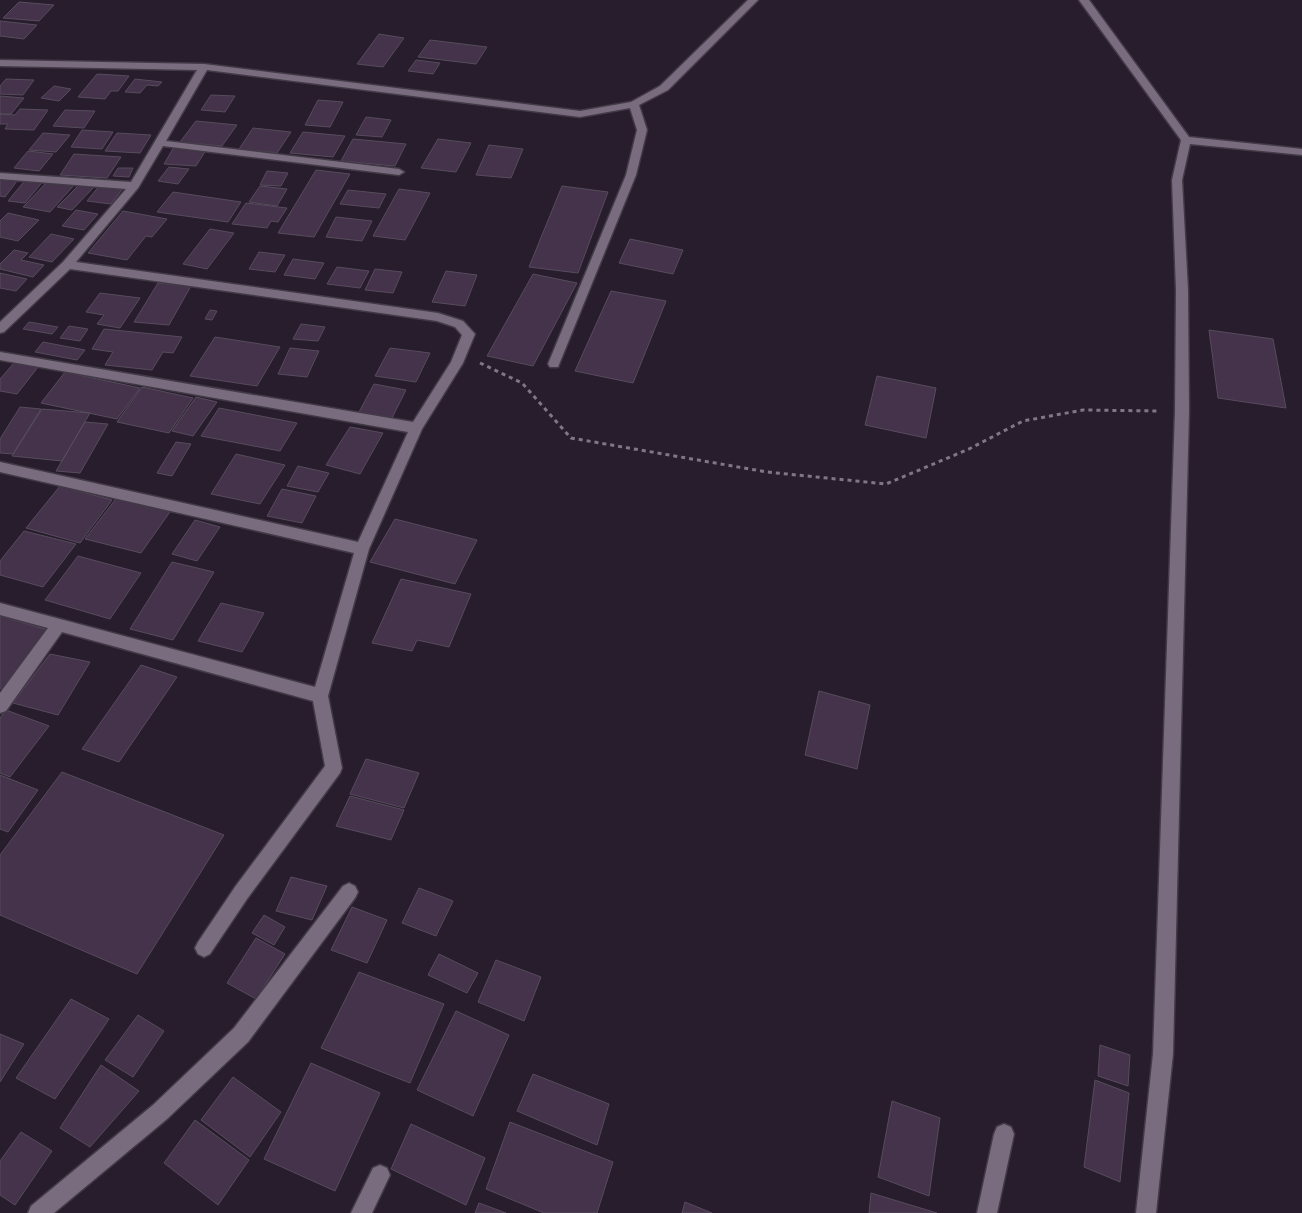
<svg xmlns="http://www.w3.org/2000/svg" width="1302" height="1213" font-family="'IBM Plex Serif',serif">
<style>
.building{fill:#44334b;stroke:#574c5d}
.lines{fill:none;stroke-linecap:round;stroke-linejoin:round}
.minor-casing{stroke:#423a46;stroke-width:3}
.path{stroke:#807784;stroke-width:3;stroke-dasharray:4 4;stroke-linecap:butt}
.minor{fill:#786c7e;fill-rule:evenodd}
</style>
<rect width="100%" height="100%" fill="#271d2c"/>
<path class="building" d="M19,2L54,5L39,21L3,18Z
M0,21L37,25L24,39L0,36Z
M379,34L404,38L383,67L357,64Z
M430,40L487,47L476,64L418,57Z
M416,60L440,63L433,74L408,71Z
M97,74L129,76L118,91H111L105,99L78,97Z
M6,79L34,80L23,95L0,94V86Z
M135,79L162,82L158,86L147,85L140,93L125,92Z
M54,86L71,89L59,101L41,98Z
M211,95L235,96L225,112L201,110Z
M0,96L24,98L11,114H0Z
M318,100L343,102L330,127L305,125Z
M20,109L48,110L34,130L5,129L8,124H0V114L15,115Z
M65,110L95,111L84,128L53,126Z
M366,117L391,120L382,137L356,135Z
M196,121L237,125L222,146L180,142Z
M253,128L291,132L277,153L239,149Z
M82,130L113,132L102,149L71,147Z
M303,132L345,136L333,157L290,153Z
M43,133L70,135L56,152L29,150Z
M117,133L151,135L140,153L105,151Z
M353,139L406,144L395,166L341,161Z
M438,139L471,143L456,172L421,168Z
M489,145L523,149L511,178L476,175Z
M174,147L206,150L196,166L164,164Z
M28,151L53,154L39,171L14,168Z
M74,154L121,157L107,178L60,175Z
M169,167L189,169L178,184L158,181Z
M118,168H133L129,177L113,176Z
M316,170L350,174L314,237L278,233Z
M267,171L288,173L281,186L260,185Z
M27,178L44,180L25,203L8,201Z
M0,179L17,181L5,197L0,196Z
M49,180L75,184L50,212L23,207Z
M80,184L94,187L72,210L57,207Z
M100,185L123,188L111,204L87,201Z
M260,186L287,189L277,206L249,202Z
M562,186L608,192L578,273L529,267Z
M399,189L430,193L405,240L373,236Z
M348,190L386,194L379,208L340,204Z
M173,192L241,202L228,222L157,212Z
M246,203L287,208L278,222L271,221L267,228L232,224Z
M76,210L98,214L84,230L62,226Z
M123,211L167,219L152,237L146,236L127,260L88,253Z
M8,213L39,220L18,241L0,237V221Z
M336,217L372,221L362,241L326,237Z
M210,229L234,233L207,269L183,264Z
M51,234L74,239L52,262L29,257Z
M630,239L683,250L673,274L619,263Z
M14,250L28,253L21,260L44,265L33,277L0,269V264Z
M259,252L285,255L275,272L249,269Z
M293,259L324,263L315,279L284,275Z
M337,267L369,271L360,288L327,284Z
M375,269L402,272L393,293L365,290Z
M446,271L477,275L465,306L432,302Z
M0,273L27,279L16,291L0,288Z
M533,274L577,283L533,366L487,356Z
M158,283L191,286L169,325L134,322Z
M611,291L666,301L633,383L575,371Z
M100,293L140,298L120,328L97,324L104,315L86,312Z
M210,310L217,311L212,320L205,319Z
M29,322L58,327L52,334L23,329Z
M301,324L325,327L318,341L293,339Z
M69,326L88,329L80,341L60,338Z
M104,329L182,337L173,353L163,352L152,370L105,365L113,352L92,349Z
M1209,330L1273,339L1286,408L1218,398Z
M215,337L280,347L257,386L190,376Z
M43,342L85,350L77,360L35,352Z
M290,348L319,351L307,377L278,374Z
M390,348L430,353L416,382L375,376Z
M14,363L38,367L17,394L0,391V379Z
M65,372L140,388L117,419L41,403Z
M877,376L936,388L926,438L865,425Z
M374,384L406,390L392,418L359,412Z
M142,387L193,398L169,433L117,422Z
M196,397L217,402L193,436L172,431Z
M20,407L41,409L13,454L0,453V439Z
M219,408L297,423L280,451L201,436Z
M42,409L90,413L62,461L12,456Z
M85,422L108,424L80,473L56,471Z
M350,427L383,433L360,474L326,465Z
M176,442L191,444L172,476L157,473Z
M236,454L285,465L260,504L211,494Z
M298,466L329,473L318,492L287,486Z
M60,486L112,500L80,543L26,528Z
M282,489L316,496L302,523L267,516Z
M118,496L172,509L141,553L85,539Z
M395,519L477,540L455,584L370,562Z
M195,520L220,527L197,561L172,554Z
M24,531L76,544L43,587L0,575V561Z
M78,556L141,573L110,619L45,600Z
M172,562L214,572L173,640L130,629Z
M401,579L471,594L449,647L417,640L412,651L372,643Z
M221,603L264,613L242,652L198,641Z
M0,616L48,630L5,690L0,688Z
M50,654L90,662L58,715L13,703Z
M141,665L177,677L119,762L82,749Z
M819,691L870,705L857,769L805,755Z
M6,710L49,726L10,777L0,773V718Z
M366,759L419,773L404,808L350,794Z
M62,772L224,835L137,974L0,915V855Z
M0,775L38,790L8,832L0,829Z
M350,796L404,810L391,840L336,826Z
M291,877L327,886L312,920L276,911Z
M419,888L453,901L436,936L402,923Z
M352,907L387,920L367,963L331,950Z
M264,915L285,927L274,945L252,933Z
M256,938L285,954L256,999L227,983Z
M439,954L478,973L467,993L428,975Z
M496,960L541,977L524,1021L478,1002Z
M359,972L444,1004L410,1083L321,1048Z
M71,999L109,1019L55,1099L16,1078Z
M456,1011L509,1035L473,1116L417,1090Z
M138,1015L164,1031L133,1077L105,1060Z
M0,1034L24,1044L0,1082Z
M1100,1045L1130,1055L1128,1086L1098,1076Z
M311,1063L380,1093L335,1191L264,1159Z
M101,1065L139,1091L90,1147L60,1128Z
M533,1074L609,1104L597,1145L517,1111Z
M233,1077L281,1112L250,1157L201,1120Z
M1095,1080L1129,1093L1120,1182L1084,1167Z
M892,1101L940,1118L929,1196L878,1177Z
M195,1120L249,1160L218,1205L164,1163Z
M510,1122L613,1162L597,1213H544L486,1189Z
M411,1124L485,1158L466,1205L391,1169Z
M21,1132L52,1151L15,1205L0,1195V1161Z
M871,1193L937,1213H869Z
M685,1202L712,1213H682Z
M479,1203L506,1213H475Z"/>
<g class="lines">
<g class="minor-casing">
<path id="minor" d="M748,0H758L668,90L639,105L647,130L636,175L558,367H550L548,364L626,175L637,130L630,108L580,117L207,70L166,141L399,169L404,172L399,175L163,146L138,188L76,262L438,313L463,321L475,334L463,363L422,429L369,549L328,696L342,768L340,773L247,899L210,954L204,957L198,954L195,948L198,942L235,887L325,766L313,701L62,632L6,711L0,713V693L48,628L0,615V603L315,687L354,553L0,472V462L358,542L408,432L0,360V352L413,422L451,362L462,335L455,327L437,321L70,269L4,332L0,333V322L63,262L126,189L0,179V173L131,182L197,70L0,66V60L204,64L580,111L631,102L660,86Z
M1079,0H1089L1189,137L1302,149V155L1190,144L1182,180L1188,290L1189,411L1173,1054L1156,1213H1136L1153,1054L1175,411L1176,290L1172,180L1181,140Z
M349,883L355,886L358,892L355,898L248,1042L167,1119L54,1213H28L31,1206L153,1105L234,1028L343,886Z
M1004,1124L1011,1127L1014,1134L997,1213H977L994,1134L997,1127Z
M380,1165L387,1168L390,1175L372,1213H351L373,1168Z"/>
</g>
<path class="path" d="M480,363L522,383L571,438L767,472L886,484L969,449L1023,421L1083,410L1159,411"/>
<use href="#minor" class="minor"/>
</g>
</svg>
